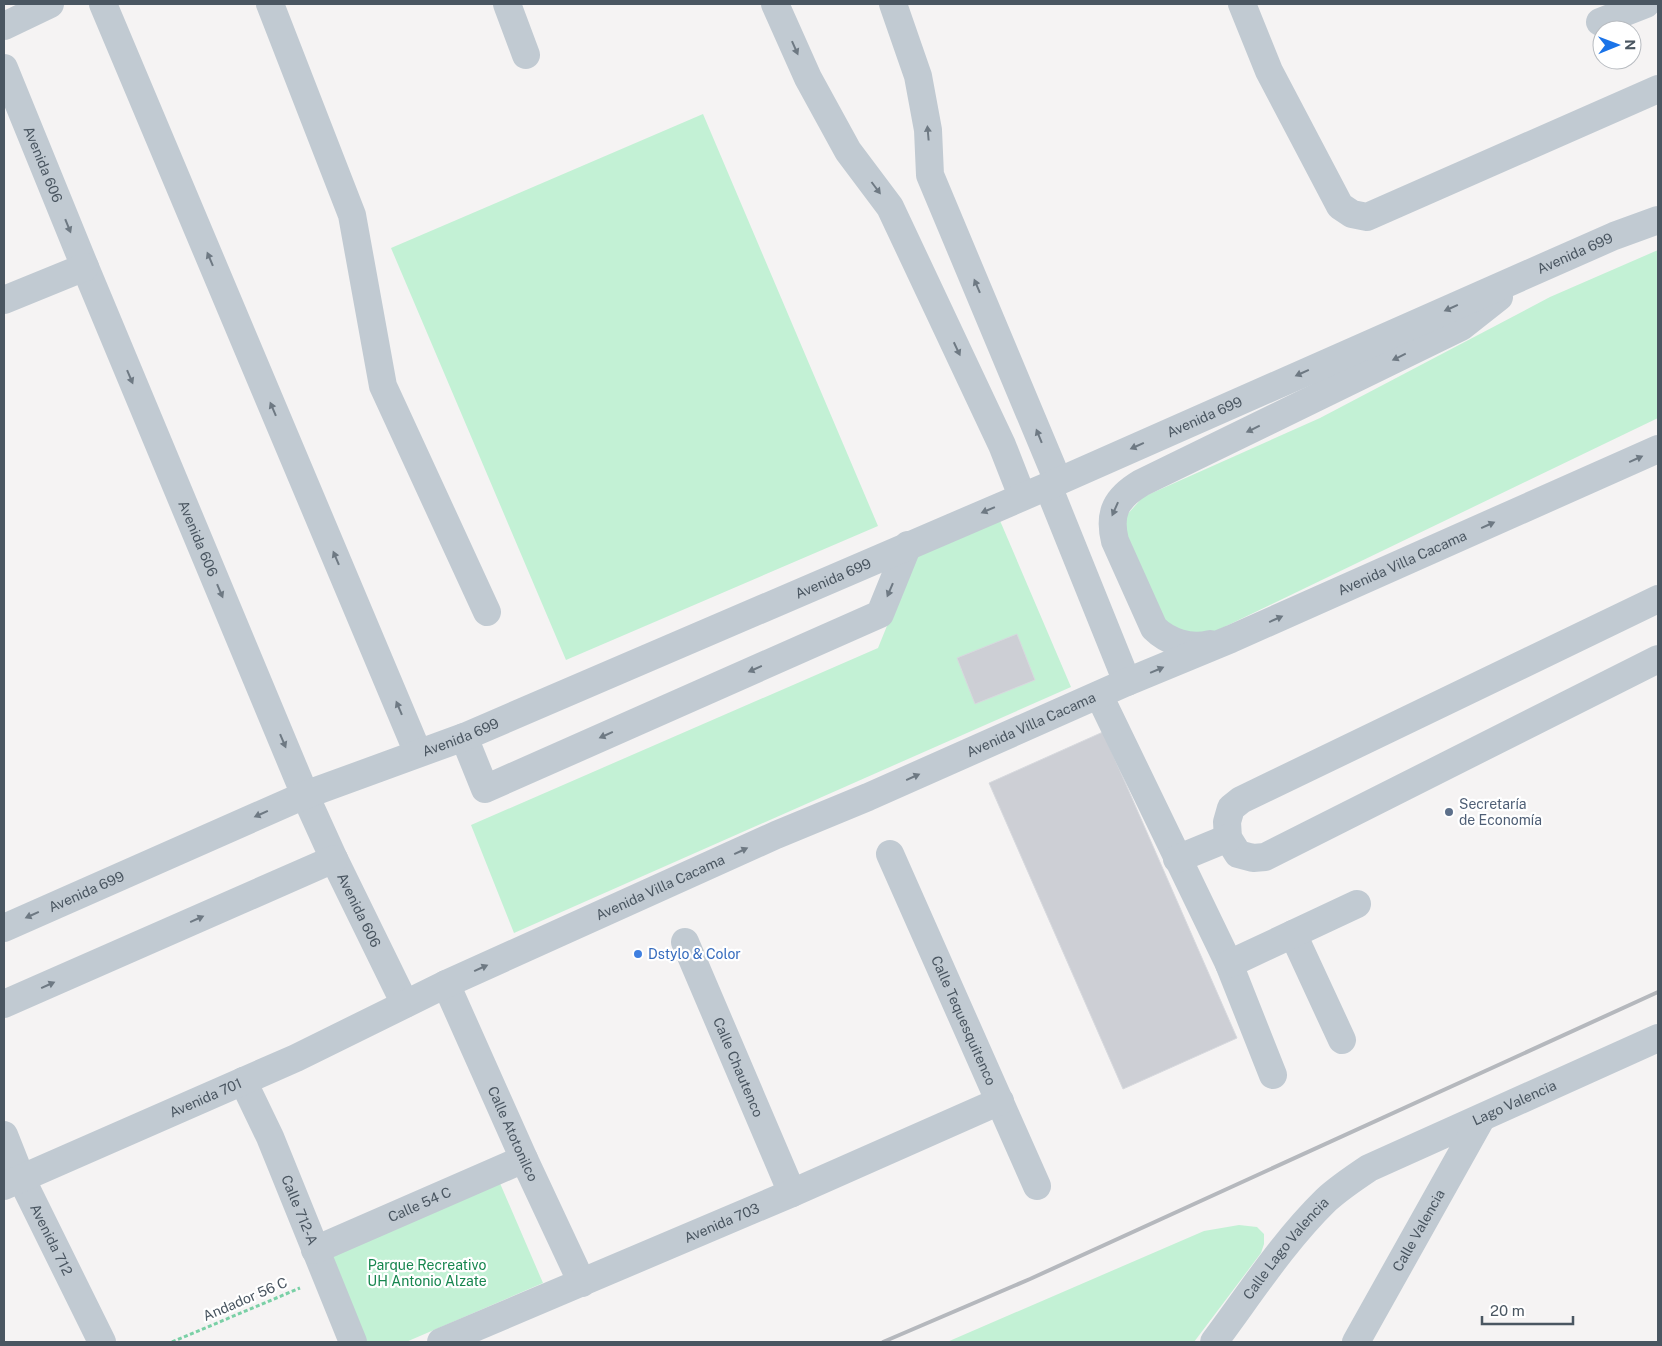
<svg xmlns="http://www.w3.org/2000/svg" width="1662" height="1346" font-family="'Public Sans',sans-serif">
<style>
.green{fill:#c3f1d5}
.building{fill:#cdcfd5;stroke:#d7d9de}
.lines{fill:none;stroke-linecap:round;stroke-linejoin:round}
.path{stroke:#7ad0a6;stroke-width:3;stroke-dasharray:4 2.5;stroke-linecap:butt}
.minor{stroke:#c1cad2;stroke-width:28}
.rail{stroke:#b5b8bd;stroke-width:4}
.oneway{fill:#6e7983}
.service-dot{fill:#5c6f8a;stroke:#fff;stroke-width:2}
.shop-dot{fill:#3f7fe0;stroke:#fff;stroke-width:2}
.labels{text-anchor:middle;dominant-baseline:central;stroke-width:4.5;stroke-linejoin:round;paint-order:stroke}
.street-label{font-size:14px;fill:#4a5661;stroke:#fff}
.service-label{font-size:14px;fill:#4e5e75;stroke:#fff;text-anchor:start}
.shop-label{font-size:14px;fill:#366cbe;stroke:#fff;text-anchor:start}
.park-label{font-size:14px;fill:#17864f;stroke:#fff}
</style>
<rect width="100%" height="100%" fill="#f5f3f3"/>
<path class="green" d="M703,114L878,526L566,660L391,248Z
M1658,250V418L1195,641L1173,638L1122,538L1124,518L1143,497L1320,418L1550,297Z
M998,516L1071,687L514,933L471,825L878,648L917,552Z
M499,1181L543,1283L406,1342H360L323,1257Z
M1239,1225L1257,1227L1264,1234V1244L1261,1253L1194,1342H947L1204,1231Z"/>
<path class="building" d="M1017,634L1035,680L975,704L957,658Z
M1103,732L1237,1038L1123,1089L989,783Z"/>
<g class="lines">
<path class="path" d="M172,1342L300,1288"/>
<g class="minor">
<path d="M103,4L418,753"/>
<path d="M270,4L352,215L383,386L487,612"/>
<path d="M507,4L526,55"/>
<path d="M775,4L808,78L848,151L890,207L1002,445L1022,496"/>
<path d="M893,4L918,76L928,130L930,175L1058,481"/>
<path d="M1242,4L1269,71L1340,206L1352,214L1367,217L1658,89"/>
<path d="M1600,22L1646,4"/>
<path d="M4,26L50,4"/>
<path id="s1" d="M4,68L85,267L305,795L334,859L405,1004"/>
<path d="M4,300L85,267"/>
<path d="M1048,486L1127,682"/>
<path d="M1658,599L1241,800L1231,808L1227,822L1228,838L1238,854L1253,858L1265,857L1658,659"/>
<path d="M1210,644C1190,649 1168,642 1154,628L1115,541C1108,513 1116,498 1141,483L1461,327L1499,297"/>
<path d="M1099,695L1229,964L1273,1075"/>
<path d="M464,737L485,789L880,614L908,545"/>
<path id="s2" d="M890,854L1037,1186"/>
<path d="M1177,859L1228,838"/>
<path id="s3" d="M4,928L305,795L464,737L1048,486L1614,236L1658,220"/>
<path d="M1293,934L1342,1040"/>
<path id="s4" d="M685,942L792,1193"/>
<path d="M1229,964L1357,904"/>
<path id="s5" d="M446,984L524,1159L582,1283"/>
<path d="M4,1004L334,859"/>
<path id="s6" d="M243,1081L270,1137L353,1342"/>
<path id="s7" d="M4,1135L21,1178L102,1342"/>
<path id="s8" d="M4,1186L296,1058L446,984L776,835L868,797L1127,682L1231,639L1658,449"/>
<path id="s9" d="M315,1250L524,1159"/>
<path id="s10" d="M441,1342L792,1193L1000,1101"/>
<path id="s11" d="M1214,1342C1250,1294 1283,1242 1326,1200C1339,1188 1354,1178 1369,1168L1658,1038"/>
<path id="s12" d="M1356,1342L1481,1119"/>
</g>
<path class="rail" d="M883,1342L1030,1279L1658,992"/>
</g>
<defs><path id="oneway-solid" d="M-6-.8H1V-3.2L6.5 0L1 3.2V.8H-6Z" transform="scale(1.25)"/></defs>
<g class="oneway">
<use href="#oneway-solid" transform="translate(795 48) rotate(66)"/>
<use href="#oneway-solid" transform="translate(928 133) rotate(-95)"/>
<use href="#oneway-solid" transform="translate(876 188) rotate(53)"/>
<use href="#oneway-solid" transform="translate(68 226) rotate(68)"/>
<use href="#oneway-solid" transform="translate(210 259) rotate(-113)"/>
<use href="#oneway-solid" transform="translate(977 286) rotate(-113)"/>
<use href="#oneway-solid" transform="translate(1451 308) rotate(156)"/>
<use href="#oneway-solid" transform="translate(957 349) rotate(65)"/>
<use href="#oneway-solid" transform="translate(1399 357) rotate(154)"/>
<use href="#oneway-solid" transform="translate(1302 373) rotate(156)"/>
<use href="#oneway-solid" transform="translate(130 377) rotate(67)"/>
<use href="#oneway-solid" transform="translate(273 409) rotate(-113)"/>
<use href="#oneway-solid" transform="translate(1253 429) rotate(154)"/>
<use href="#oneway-solid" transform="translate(1039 436) rotate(-112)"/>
<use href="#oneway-solid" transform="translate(1137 446) rotate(156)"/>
<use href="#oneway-solid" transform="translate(1636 459) rotate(-24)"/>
<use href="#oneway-solid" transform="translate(1115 509) rotate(114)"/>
<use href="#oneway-solid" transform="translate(988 510) rotate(157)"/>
<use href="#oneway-solid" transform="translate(1488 525) rotate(-24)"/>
<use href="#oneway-solid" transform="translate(336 558) rotate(-113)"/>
<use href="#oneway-solid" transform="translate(890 590) rotate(113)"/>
<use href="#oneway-solid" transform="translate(220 591) rotate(67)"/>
<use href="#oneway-solid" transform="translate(1276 619) rotate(-24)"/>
<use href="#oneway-solid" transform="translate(755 669) rotate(156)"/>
<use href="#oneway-solid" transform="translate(1157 670) rotate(-23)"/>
<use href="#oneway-solid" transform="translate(399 708) rotate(-113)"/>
<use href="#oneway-solid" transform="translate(606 735) rotate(156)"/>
<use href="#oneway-solid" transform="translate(283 741) rotate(67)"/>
<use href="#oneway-solid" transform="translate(913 777) rotate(-24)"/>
<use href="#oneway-solid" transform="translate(261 814) rotate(156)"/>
<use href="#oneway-solid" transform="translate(741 851) rotate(-25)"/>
<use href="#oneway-solid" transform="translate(32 915) rotate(156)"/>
<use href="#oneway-solid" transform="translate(197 919) rotate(-24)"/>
<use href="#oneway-solid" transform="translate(481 968) rotate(-24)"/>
<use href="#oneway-solid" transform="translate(48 985) rotate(-24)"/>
</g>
<circle class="service-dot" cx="1449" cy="812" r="5"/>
<circle class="shop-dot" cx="638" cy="954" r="5"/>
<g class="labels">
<g class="street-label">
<text stroke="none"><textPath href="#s1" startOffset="104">Avenida 606</textPath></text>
<text stroke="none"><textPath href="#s3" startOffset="1710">Avenida 699</textPath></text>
<text stroke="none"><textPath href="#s3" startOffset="1305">Avenida 699</textPath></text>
<text stroke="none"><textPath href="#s1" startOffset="509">Avenida 606</textPath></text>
<text stroke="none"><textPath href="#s8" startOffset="1531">Avenida Villa Cacama</textPath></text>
<text stroke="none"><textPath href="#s3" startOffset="900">Avenida 699</textPath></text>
<text stroke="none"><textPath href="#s8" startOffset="1126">Avenida Villa Cacama</textPath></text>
<text stroke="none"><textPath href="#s3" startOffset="495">Avenida 699</textPath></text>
<text stroke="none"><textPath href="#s8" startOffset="721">Avenida Villa Cacama</textPath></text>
<text stroke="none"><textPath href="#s3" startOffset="90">Avenida 699</textPath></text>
<text stroke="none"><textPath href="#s1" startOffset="914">Avenida 606</textPath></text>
<text stroke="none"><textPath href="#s2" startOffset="182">Calle Tequesquitenco</textPath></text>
<text stroke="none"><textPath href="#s4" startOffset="136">Calle Chautenco</textPath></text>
<text stroke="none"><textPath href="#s8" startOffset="220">Avenida 701</textPath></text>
<text stroke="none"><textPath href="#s11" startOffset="394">Lago Valencia</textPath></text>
<text stroke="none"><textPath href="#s5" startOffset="164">Calle Atotonilco</textPath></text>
<text stroke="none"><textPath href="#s9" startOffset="114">Calle 54 C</textPath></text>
<text stroke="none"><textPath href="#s6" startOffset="141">Calle 712-A</textPath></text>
<text stroke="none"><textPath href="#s10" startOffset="305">Avenida 703</textPath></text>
<text stroke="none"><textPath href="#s12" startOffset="128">Calle Valencia</textPath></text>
<text stroke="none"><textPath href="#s7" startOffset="115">Avenida 712</textPath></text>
<text stroke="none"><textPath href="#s11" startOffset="118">Calle Lago Valencia</textPath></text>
<text transform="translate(245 1299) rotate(-23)">Andador 56 C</text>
</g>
<g class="service-label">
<text x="1459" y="804">Secretaría<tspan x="1459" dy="16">de Economía</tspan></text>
</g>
<g class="shop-label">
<text x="648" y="954">Dstylo &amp; Color</text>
</g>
<g class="park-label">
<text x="427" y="1265">Parque Recreativo<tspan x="427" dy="16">UH Antonio Alzate</tspan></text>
</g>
</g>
<rect width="1662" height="1346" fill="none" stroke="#4a5661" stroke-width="10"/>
<g transform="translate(1617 45) rotate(89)"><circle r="24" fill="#ffffff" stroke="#b7bbc0"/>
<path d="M0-4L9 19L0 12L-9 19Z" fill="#1a73e8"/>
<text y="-8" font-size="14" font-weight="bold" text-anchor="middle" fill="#4a5661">N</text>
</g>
<path d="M1482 1316v8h91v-8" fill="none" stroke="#4a5661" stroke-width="2.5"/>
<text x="1490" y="1316" font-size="15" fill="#4a5661" stroke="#ffffff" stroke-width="4" paint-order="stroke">20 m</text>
</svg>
